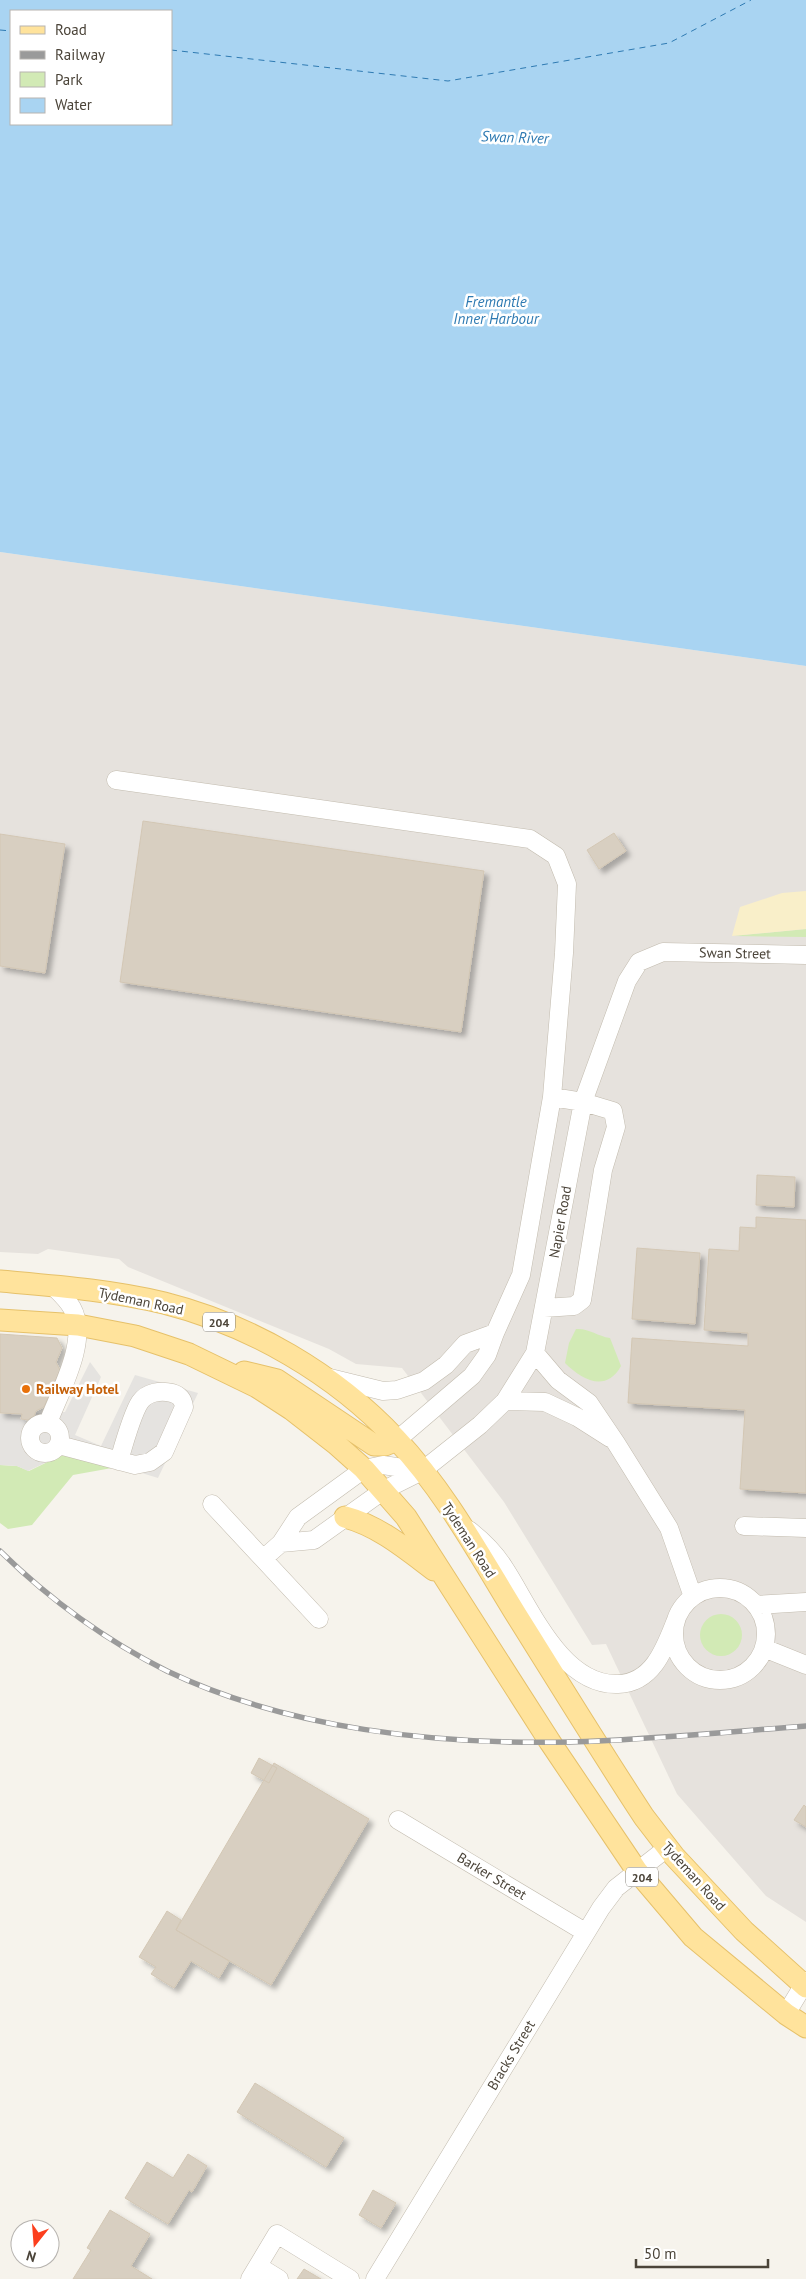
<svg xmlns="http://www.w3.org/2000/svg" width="806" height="2279" font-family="'PT Sans',sans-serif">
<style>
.industrial{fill:#e6e2dd}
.green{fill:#d2eab5}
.sand{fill:#f9efc9}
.parking{fill:#e5e3e0}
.water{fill:#a9d4f2;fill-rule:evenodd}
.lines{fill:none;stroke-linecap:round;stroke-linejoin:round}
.ferry{stroke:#2e7ab2;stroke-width:1;stroke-dasharray:6 5;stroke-linecap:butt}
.building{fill:#d8cfc1;stroke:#d3c7b4;filter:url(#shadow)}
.minor-casing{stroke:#c2bbae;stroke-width:19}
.major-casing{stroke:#e6c16a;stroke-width:23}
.minor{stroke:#fff;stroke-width:18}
.major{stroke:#ffe39c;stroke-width:21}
.rail-casing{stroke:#9a9a9a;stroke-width:5.5}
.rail{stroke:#fff;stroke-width:4;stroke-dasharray:11;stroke-linecap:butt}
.food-dot{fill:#e8710a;stroke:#fff;stroke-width:2}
.labels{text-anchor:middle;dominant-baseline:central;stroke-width:5;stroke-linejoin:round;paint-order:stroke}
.shield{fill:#fff;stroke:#817c74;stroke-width:1}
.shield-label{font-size:12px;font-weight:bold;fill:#4b4439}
.street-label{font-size:14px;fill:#4b4439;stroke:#fff}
.food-label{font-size:14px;font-weight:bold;fill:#c56008;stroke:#fff;text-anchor:start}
.water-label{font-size:15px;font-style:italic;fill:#2e7ab2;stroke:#fff}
</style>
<defs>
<filter id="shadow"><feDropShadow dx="4.5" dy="4.5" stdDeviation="2.5" flood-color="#0004"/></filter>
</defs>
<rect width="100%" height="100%" fill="#f6f3ec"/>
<path class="industrial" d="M0,552L806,666V1922L766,1896L677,1794L606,1644L592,1645L504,1502L402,1368L356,1364L329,1349L128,1267L119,1259L48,1249L38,1254L0,1252Z"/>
<path class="green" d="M806,929V937L732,936Z
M576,1329C589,1328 597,1336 610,1338L621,1366C606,1393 582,1380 565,1363L569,1343Z
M70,1451L112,1468L73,1475L32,1525L8,1529L0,1523V1465L17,1466L29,1471Z
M700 1635a21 21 0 1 1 42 0a21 21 0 1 1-42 0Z"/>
<path class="sand" d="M806,891V929L732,936L740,907L782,893Z"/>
<path class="parking" d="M90,1362L101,1377L75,1435L101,1446L135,1375L198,1393L158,1478L70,1451L28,1471L17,1466L0,1465V1414L65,1412Z"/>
<path class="water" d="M0,0H806V666L0,552ZM11,11H171V124H11Z"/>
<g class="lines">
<path class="ferry" d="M0,30L11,31
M171,50L448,81L669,43L751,0"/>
</g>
<path class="building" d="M143,821L484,871L461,1032L120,982Z
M614,833L626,851L599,869L587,850Z
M0,834L65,844L45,973L0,966Z
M757,1175L795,1177L794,1207L756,1205Z
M756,1217L806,1220V1493L740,1489L745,1410L628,1403L632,1338L748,1346V1333L704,1330L709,1249L739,1251L740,1227L756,1228Z
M637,1248L700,1253L695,1324L632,1319Z
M0,1334L57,1338L62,1348L56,1362L60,1370L44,1407L36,1411L34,1416L28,1420L21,1419L22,1414L0,1413Z
M259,1758L277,1768L269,1783L251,1773Z
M274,1763L369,1819L271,1985L176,1930Z
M804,1805L806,1807V1827L794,1820Z
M167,1911L181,1920L176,1930L229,1961L219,1978L191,1961L174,1988L151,1974L156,1967L139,1957Z
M255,2083L344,2138L326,2167L237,2112Z
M188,2154L207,2166L192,2192L189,2190L168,2224L125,2198L147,2162L173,2178Z
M373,2190L396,2203L381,2228L359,2215Z
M110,2210L150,2234L131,2266L152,2279H73L91,2250L87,2248Z
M304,2269L321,2279H297Z"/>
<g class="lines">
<g class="minor-casing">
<path id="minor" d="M116,780L530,839L556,856L567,884L564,953L552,1097L521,1275L495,1333L487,1355L472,1376L397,1440
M544,1308L574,1306L582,1300L603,1170L616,1127L613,1111L583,1102L552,1097
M535,1353L558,1380L589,1403L616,1443L669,1528L693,1597
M326,1377L383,1391L397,1390L424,1381L446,1365L465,1344L495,1333
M505,1401L545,1402L577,1417L610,1438
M30 1438a15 15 0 1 1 30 0a15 15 0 1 1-30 0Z
M48,1423C59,1393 90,1340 72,1308C67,1299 59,1292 52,1285
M59,1445L135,1465L150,1462L164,1452L184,1407C183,1399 179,1395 172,1393C161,1390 147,1392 140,1402C132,1414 123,1447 119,1461
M212,1504L319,1619
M744,1526L806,1528
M469,1530C483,1541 496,1554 505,1569C531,1609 562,1686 618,1684C653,1683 665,1648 676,1620
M281,1543L314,1540L384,1490L422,1471L480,1425L505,1401L535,1353L583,1102L627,981L639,962L663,952L806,955
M264,1558L281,1543L298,1517L364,1469L383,1465L422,1471
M674 1634a46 46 0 1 1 92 0a46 46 0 1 1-92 0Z
M756,1605L806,1602
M764,1648L806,1665
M398,1820L585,1932
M786,2014L806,1981
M258,2266L279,2279
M250,2279L277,2234L350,2279
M375,2279L601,1908L616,1888L667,1848"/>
</g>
<g class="major-casing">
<path id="major" d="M0,1281C55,1286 110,1290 164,1303C251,1325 335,1374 396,1439C445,1491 480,1556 517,1616C559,1683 600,1750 644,1817L674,1856L744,1931L806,1987
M0,1320L78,1325L135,1336L189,1354L257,1387L291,1409L336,1444L364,1469L406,1517L550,1742L637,1871L693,1937L786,2014L806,2027
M244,1372L277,1380L374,1445H385L397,1440
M345,1517C379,1526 406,1549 434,1570"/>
</g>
<use href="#minor" class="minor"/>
<use href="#major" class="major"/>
<g class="rail-casing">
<path id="rail" d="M0,1551C49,1599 105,1640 167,1671C288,1729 437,1745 570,1742C649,1740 727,1732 806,1726"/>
</g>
<use href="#rail" class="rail"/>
</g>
<circle class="food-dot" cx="26" cy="1389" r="5"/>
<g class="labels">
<g class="shield">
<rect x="203" y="1312.5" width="32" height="19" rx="4"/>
<rect x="626" y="1867.5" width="32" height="19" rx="4"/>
</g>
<g class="shield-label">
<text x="219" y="1322">204</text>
<text x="642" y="1877">204</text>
</g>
<g class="street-label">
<text transform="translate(735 953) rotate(1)">Swan Street</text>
<text transform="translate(560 1222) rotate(-80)">Napier Road</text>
<text transform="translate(141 1301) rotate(12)">Tydeman Road</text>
<text transform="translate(469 1540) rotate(57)">Tydeman Road</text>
<text transform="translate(492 1876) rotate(31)">Barker Street</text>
<text transform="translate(694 1876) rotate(48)">Tydeman Road</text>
<text transform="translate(511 2055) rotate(-59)">Bracks Street</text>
</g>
<g class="food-label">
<text x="36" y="1389">Railway Hotel</text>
</g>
<g class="water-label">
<text transform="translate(515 137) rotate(2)">Swan River</text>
<text x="496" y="301">Fremantle<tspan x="496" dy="17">Inner Harbour</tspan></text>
</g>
</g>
<rect x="10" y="10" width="162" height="115" fill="#ffffff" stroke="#b7b4b0"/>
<rect x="20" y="26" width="25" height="8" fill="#ffe39c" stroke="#b7b4b0"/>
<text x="55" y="35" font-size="15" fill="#4b4439">Road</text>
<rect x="20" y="51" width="25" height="8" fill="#9a9a9a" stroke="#b7b4b0"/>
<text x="55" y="60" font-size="15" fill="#4b4439">Railway</text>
<rect x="20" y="72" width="25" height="15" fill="#d2eab5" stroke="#b7b4b0"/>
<text x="55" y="85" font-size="15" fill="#4b4439">Park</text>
<rect x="20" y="98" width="25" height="15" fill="#a9d4f2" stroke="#b7b4b0"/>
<text x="55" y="110" font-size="15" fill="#4b4439">Water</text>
<g transform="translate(35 2244) rotate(197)"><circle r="24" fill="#ffffff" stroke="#b7b4b0"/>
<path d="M0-4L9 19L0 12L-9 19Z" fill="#fc3f1d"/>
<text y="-8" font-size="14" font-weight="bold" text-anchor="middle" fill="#4b4439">N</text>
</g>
<path d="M636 2259v8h132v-8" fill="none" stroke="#4b4439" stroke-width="2.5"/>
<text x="644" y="2259" font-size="15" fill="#4b4439" stroke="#ffffff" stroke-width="4" paint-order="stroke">50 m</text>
</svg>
